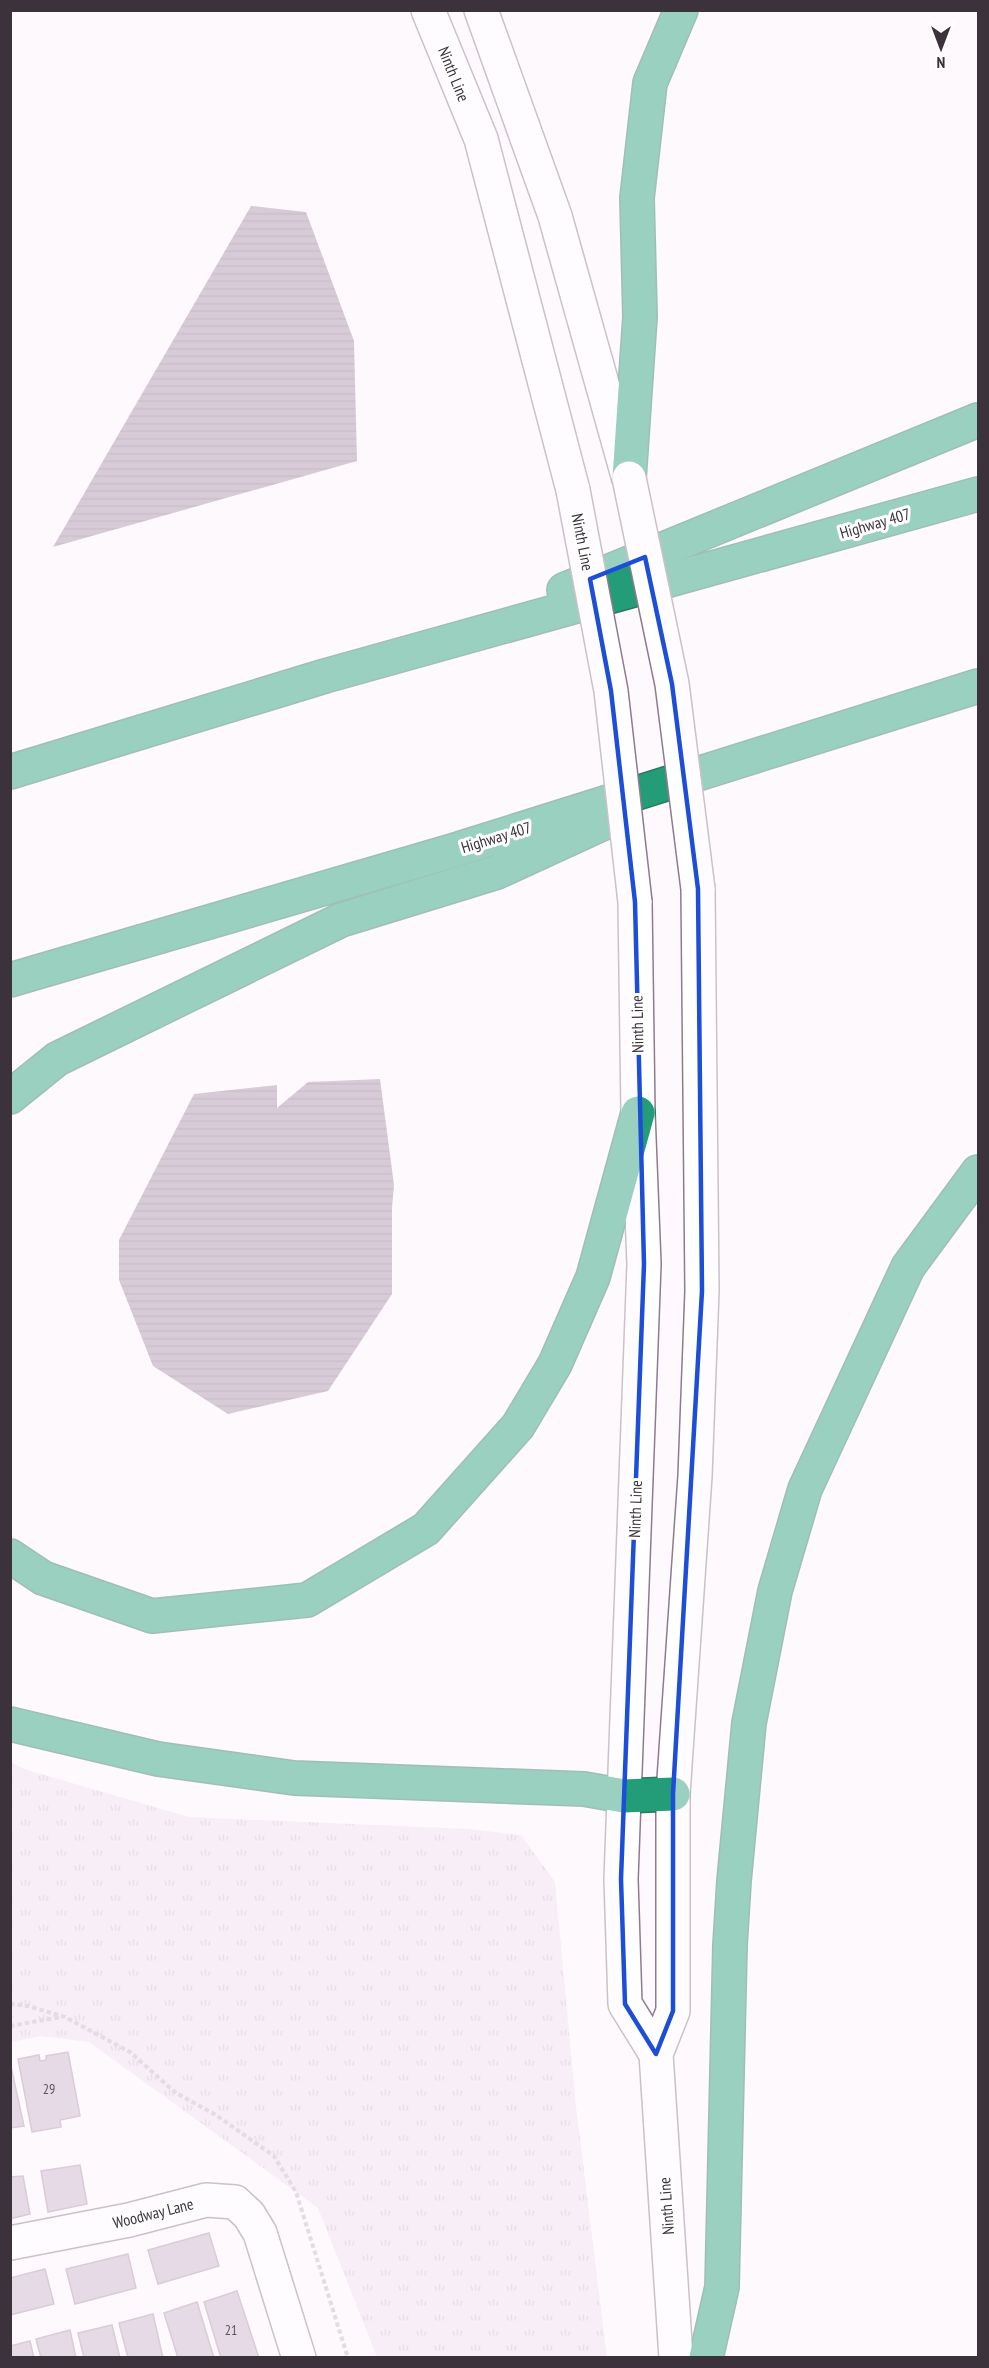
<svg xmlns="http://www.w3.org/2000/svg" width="989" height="2368" font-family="'PT Sans Narrow',sans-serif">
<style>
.grass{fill:url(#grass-tufts)}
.water{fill:url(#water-rules)}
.building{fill:#cbb4ca;stroke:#ad96ab;stroke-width:1.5}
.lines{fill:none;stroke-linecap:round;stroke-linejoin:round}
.street-casing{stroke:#907a8f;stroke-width:36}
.secondary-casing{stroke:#907a8f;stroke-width:36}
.highway-casing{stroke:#2c7862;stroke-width:36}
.path{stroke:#c1bac0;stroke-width:4;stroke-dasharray:4.5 3;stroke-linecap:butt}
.street{stroke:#fff;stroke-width:33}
.secondary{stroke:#fff;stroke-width:33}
.highway{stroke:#239d77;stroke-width:33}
.secondary-bridge-casing{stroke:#907a8f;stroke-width:36;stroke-linecap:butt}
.secondary-bridge{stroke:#fff;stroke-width:33}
.marked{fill:none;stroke:#1d4ed8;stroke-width:4.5;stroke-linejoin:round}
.labels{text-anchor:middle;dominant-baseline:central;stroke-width:6;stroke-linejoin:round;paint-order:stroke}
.number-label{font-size:14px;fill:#60525f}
.street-label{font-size:16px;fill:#3c323b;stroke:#fff}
</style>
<defs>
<pattern id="grass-tufts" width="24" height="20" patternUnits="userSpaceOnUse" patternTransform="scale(1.5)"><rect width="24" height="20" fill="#f1dfef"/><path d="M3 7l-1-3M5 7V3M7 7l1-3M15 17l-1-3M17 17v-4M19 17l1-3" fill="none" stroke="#d0c0ce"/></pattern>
<pattern id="water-rules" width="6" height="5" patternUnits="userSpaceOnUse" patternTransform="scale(1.5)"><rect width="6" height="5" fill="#ac93aa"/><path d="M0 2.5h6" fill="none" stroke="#8d798c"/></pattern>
</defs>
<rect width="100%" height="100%" fill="#fef9fd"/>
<path class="grass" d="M11,1762L24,1769L189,1817L468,1829L521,1835L555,1882L576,2107L607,2357H377L318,2208L89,2042L41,2036L11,2042Z"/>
<path class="water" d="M251,206L306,212L354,341L357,461L53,547Z
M380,1079L394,1185L392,1208V1294L328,1391L228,1414L153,1366L119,1280V1240L194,1094L277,1085V1108L308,1082Z"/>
<path class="building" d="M68,2052L80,2116L60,2120L61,2127L32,2132L18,2059L39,2055L40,2061L46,2060V2056Z
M10,2062L24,2126L10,2128Z
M80,2165L87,2204L48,2212L41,2171Z
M23,2176L30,2214L10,2219V2177Z
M209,2233L219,2266L158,2284L148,2250Z
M128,2254L136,2288L75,2304L66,2269Z
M45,2269L54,2304L10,2315V2278Z
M237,2291L259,2358H221L204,2302Z
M197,2302L214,2358H178L164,2313Z
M153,2314L163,2358H128L119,2323Z
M112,2325L120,2358H84L78,2333Z
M70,2330L76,2358H41L36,2339Z
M30,2341L34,2358H10V2346Z"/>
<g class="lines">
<g class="street-casing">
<path id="street" d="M10,2243L129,2220L206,2200L235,2202L249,2215L260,2233L299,2358"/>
</g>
<g class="secondary-casing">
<path id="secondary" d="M428,10L481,139L573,490
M481,10L555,216L628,476
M635,902L638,1113L644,1264L621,1879L625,2004L656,2054
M676,2358L656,2054L673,2011V1794L695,1476L702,1291L698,889"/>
</g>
<g class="highway-casing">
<path id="highway" d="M629,478L640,317L637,198L650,83L681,10
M564,590L978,420
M10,772L325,676L978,494
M10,980L452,851L978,686
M10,1097L57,1059L341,920L497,872L619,816
M10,1556L43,1578L152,1616L307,1600L426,1529L518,1426L555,1364L593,1277L638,1113
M10,1724L158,1759L294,1778L584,1789L624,1796L673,1794
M706,2358L722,2287L730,1945L734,1881L749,1723L775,1591L805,1489L908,1267L978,1172"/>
</g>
<path class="path" d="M10,2004L28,2006L65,2017L130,2052L176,2093L216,2115L274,2156L296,2192L348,2358
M10,2026L61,2017"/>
<use href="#street" class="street"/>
<use href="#secondary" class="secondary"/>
<use href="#highway" class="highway"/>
<g class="secondary-bridge-casing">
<path id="secondary-bridge" d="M629,478L672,684L698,889
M573,490L611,691L635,902"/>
</g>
<use href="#secondary-bridge" class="secondary-bridge"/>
</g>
<path d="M0 0H989V2368H0ZM645,557L672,684L698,889L702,1291L673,1794V2011L656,2054L625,2004L621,1879L644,1264L635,902L611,691L590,579Z" fill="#fef9fd" fill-opacity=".55" fill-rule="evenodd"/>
<path class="marked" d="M645,557L672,684L698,889L702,1291L673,1794V2011L656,2054L625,2004L621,1879L644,1264L635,902L611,691L590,579Z"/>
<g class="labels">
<g class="number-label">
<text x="49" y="2089">29</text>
<text x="231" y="2330">21</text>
</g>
<g class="street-label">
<text transform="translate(454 74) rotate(68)">Ninth Line</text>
<text transform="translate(875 523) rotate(-16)">Highway 407</text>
<text transform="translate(583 542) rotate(79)">Ninth Line</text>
<text transform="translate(496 837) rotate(-17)">Highway 407</text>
<text transform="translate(637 1024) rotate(-91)">Ninth Line</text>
<text transform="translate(635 1509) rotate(-88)">Ninth Line</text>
<text transform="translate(666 2206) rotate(-94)">Ninth Line</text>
<text transform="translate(153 2213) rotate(-14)">Woodway Lane</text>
</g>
</g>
<rect width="989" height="2368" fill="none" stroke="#3c323b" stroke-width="24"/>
<g transform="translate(941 48) rotate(180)" stroke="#ffffff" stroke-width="4.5" paint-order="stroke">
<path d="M0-4.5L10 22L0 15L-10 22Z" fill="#3c323b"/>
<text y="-9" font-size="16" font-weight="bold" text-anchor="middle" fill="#3c323b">N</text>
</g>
</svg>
